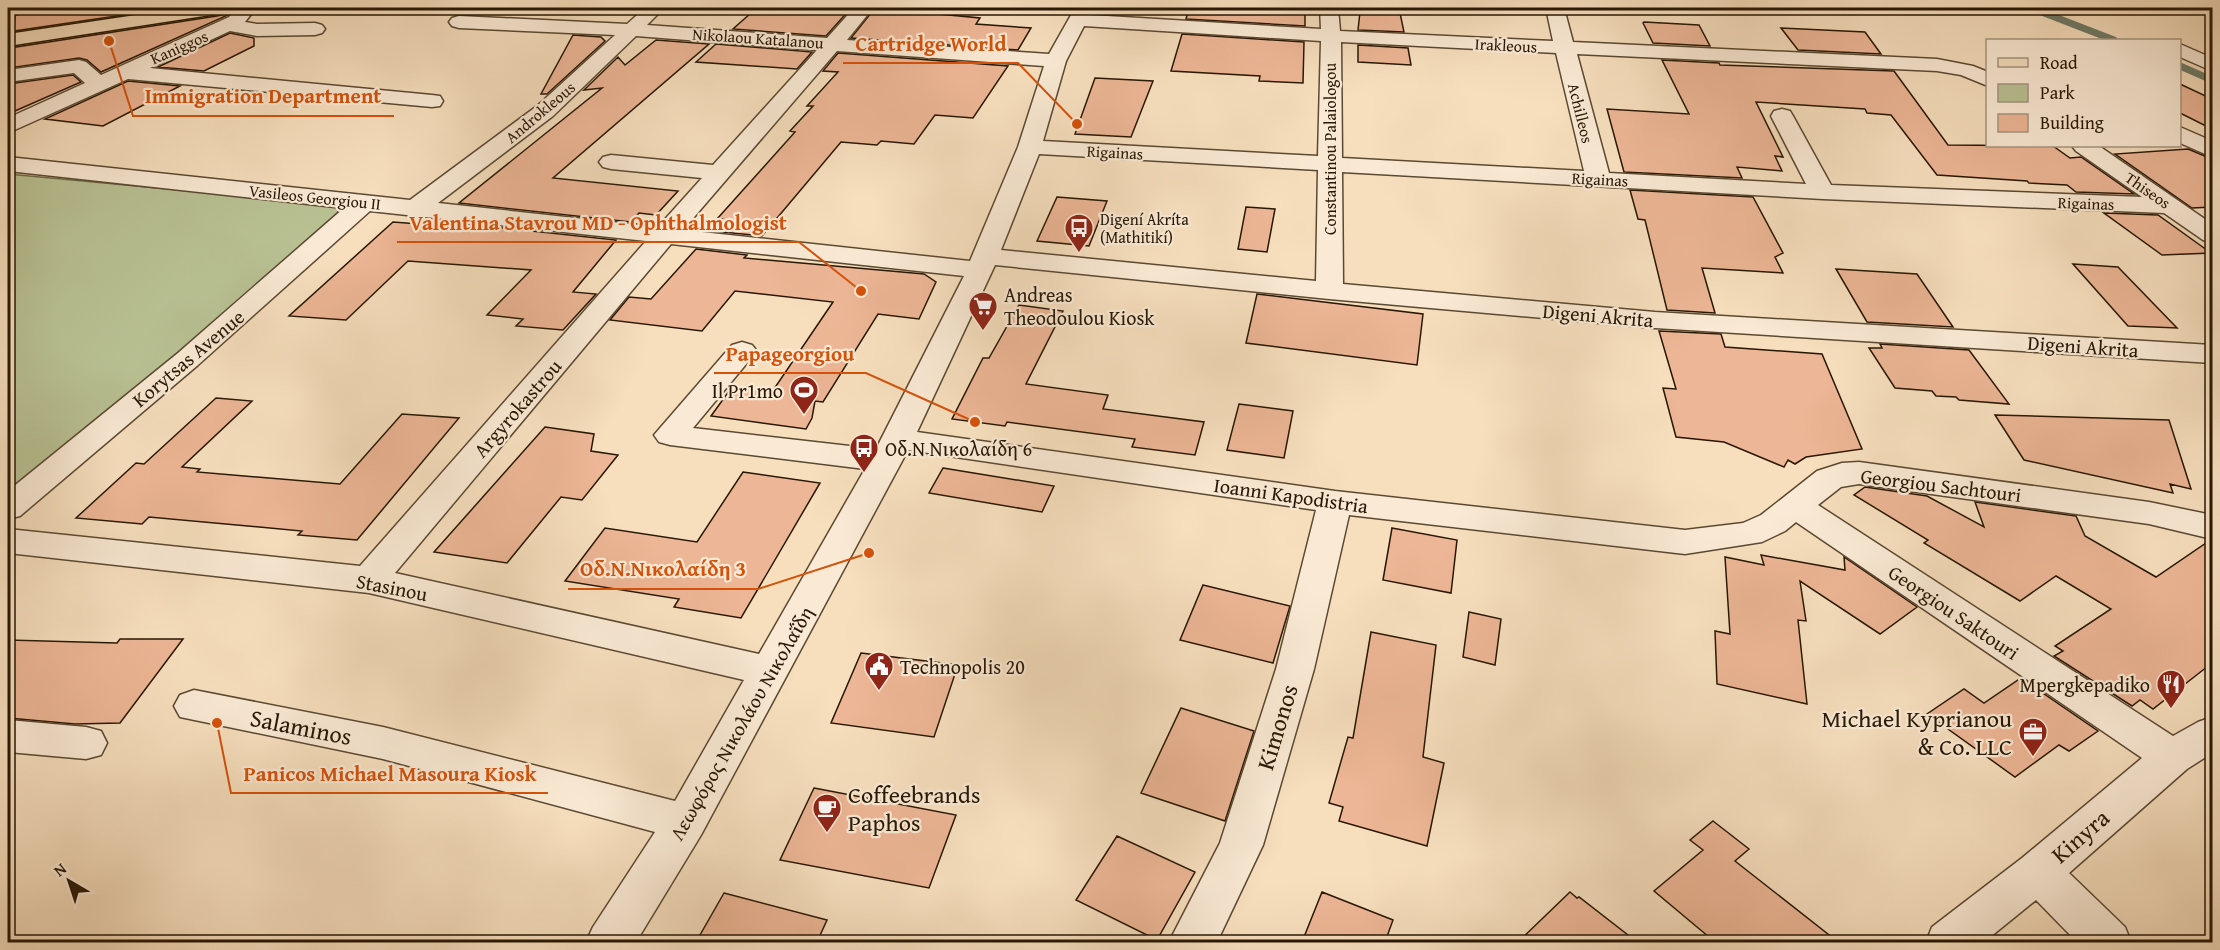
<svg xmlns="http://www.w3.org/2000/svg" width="2220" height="950" font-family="'Gentium Book Plus',serif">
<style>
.green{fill:#b9c294;stroke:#706c4c;stroke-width:1.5}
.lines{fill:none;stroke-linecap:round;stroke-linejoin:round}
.stream{stroke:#6e7b69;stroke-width:7}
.building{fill:#edb696;stroke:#271704;stroke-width:1.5}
.minor-casing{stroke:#5b4932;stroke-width:3}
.major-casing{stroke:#271704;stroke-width:3}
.minor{fill:#faead5;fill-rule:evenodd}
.major{fill:#f7dfbe;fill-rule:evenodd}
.labels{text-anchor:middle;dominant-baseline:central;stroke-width:4.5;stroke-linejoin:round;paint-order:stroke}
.far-street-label{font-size:16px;fill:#271704;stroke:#faead5}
.far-poi-label{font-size:16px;fill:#271704;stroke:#faead5;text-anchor:start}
.poi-label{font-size:20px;fill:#271704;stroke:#faead5;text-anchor:start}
.street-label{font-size:20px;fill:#271704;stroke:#faead5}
.near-poi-label{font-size:24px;fill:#271704;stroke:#faead5;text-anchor:end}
.near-street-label{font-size:24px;fill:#271704;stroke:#faead5}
.leader{fill:none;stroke:#d5520b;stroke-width:2}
.callout-dot{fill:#d5520b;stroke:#faead5;stroke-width:2}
.callout-label{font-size:21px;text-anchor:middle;font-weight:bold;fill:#d5520b;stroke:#faead5;stroke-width:4.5;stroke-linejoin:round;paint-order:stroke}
</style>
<rect width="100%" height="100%" fill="#f7dfbe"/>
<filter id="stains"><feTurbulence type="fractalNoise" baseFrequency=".00333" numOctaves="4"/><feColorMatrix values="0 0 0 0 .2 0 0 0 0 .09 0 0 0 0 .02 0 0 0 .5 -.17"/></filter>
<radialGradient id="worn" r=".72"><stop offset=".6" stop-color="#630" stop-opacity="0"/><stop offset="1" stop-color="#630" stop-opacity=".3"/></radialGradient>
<path class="green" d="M8,174L329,204L338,209L337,217L8,498Z"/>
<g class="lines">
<path class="stream" d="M2039,11L2114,40
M2180,66L2212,80"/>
</g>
<path class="building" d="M62,8H171L14,31L15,15Z
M228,8H234L228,15L101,72L87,60L79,58L9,68L10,48L217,16L225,14Z
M772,8H851L826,36L733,29L751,13L765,14Z
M875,8L980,18L976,24L1031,28L1018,50L851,38Z
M1189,8L1305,12V26L1186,19Z
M1360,12L1400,13L1404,32L1358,30Z
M1644,22L1699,25L1710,46L1653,43L1643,23Z
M1781,28L1865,32L1881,54L1798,50Z
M230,33L254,38V46L204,71L158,67Z
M1182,34L1304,42L1303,83L1259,81L1260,76L1171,71Z
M573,35L601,37L605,41L547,94H541Z
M656,40L709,44L553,178L678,191L656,215L639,213L631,222L459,203L602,88L584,90L618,57L625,65Z
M716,44L812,52L797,69L696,62Z
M1358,45L1408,48L1411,65L1358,62Z
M838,53L1008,66L973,118L935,115L914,144L881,141L877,145L841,142L762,236L712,231L722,219H717L795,132L790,131L813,106H807L838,72L823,71Z
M1662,60L1719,63L1720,65L1894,71L1948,145L2053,146L2070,158L2081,157L2134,194L2076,192L2067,185L2029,183L2027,181L1937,175L1891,115L1867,113L1865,109L1756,102L1783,157L1775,156L1782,171L1737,167L1742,178L1624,172L1607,109L1689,114Z
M73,75L81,82L8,114V84Z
M1095,78L1153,81L1131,137L1075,134Z
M128,81L180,86L103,126L45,119Z
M2180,84L2212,99V129L2180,113Z
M2188,149L2212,159V207L2192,208L2115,154Z
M1630,190L1753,197L1783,253L1775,257L1783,273L1702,268L1715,313L1667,310L1645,220L1638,219Z
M1057,197L1107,201L1089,246L1037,241Z
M1246,207L1275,209L1267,252L1238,249Z
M2104,213L2158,215L2211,253L2162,255Z
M438,221L616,240L573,292L596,294L563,330L516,326L523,319L487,315L531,270L408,261L346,320L289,316L393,222L432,225Z
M696,249L747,255L744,258L924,274L936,282L919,319L878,314L823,402L815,401L812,418L806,429L711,416L732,387L772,392L833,302L735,291L702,331L610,320L629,297L651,299Z
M2073,264L2118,267L2177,328L2128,326Z
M1836,269L1917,274L1953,327L1867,322Z
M1257,294L1423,314L1417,365L1246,343Z
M1019,305L1063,311L1026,384L1108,395L1103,409L1204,422L1195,455L1132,447L1135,439L1007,422L1005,426L952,419L983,358H989Z
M1659,331L1721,334L1725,347L1822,354L1862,449L1806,457L1795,464L1788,460L1784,467L1724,442L1676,437L1663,388L1676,389Z
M1880,344L1969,350L2009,404L1959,400L1956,397L1936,396L1932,391L1895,388L1869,348H1882Z
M216,398L252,401L182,467L200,469L197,472L340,484L402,414L459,418L357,540L298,535L302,531L149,517L142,524L76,518L136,463L144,464Z
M1239,404L1293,411L1284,458L1227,450Z
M1995,415L2169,420L2191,489L2170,484L2173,493L2024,460Z
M545,427L594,434L591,451L618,455L582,500L561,497L507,563L434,552Z
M943,468L1054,486L1042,512L929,493Z
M743,472L820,483L741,618L674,607L679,599L565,581L605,528L697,542Z
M1865,487L1927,496L1984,527L1975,502L2076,516L2085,536L2156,577L2209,541H2212V663L2153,709L2140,700L2132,706L2054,656L2063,651L2055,646L2111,609L2056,576L2020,601L1924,543L1928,540L1854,495Z
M1392,528L1457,540L1451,593L1383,580Z
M1761,555L1845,570L1844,557L1917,607L1880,634L1800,581L1806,621L1798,620L1807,704L1717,684L1715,631L1730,634L1725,557L1764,565Z
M1203,585L1290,606L1273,663L1180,640Z
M1469,612L1501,619L1495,665L1463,657Z
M1371,632L1436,645L1423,757L1444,763L1427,846L1339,821L1343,807L1329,803L1348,737L1353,738Z
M120,639H183L120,723L75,724L8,718V640L117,643Z
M861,653L958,665L934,737L831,723Z
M2021,678L2098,731L2069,751L2059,745L2015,777L1927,714L1964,689L1984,703Z
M1181,708L1254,731L1225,821L1141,793Z
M814,788L956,815L929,888L780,860Z
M1713,821L1749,849L1735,861L1838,942H1715L1654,891L1703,850L1690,840Z
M1117,836L1195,872L1157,940L1076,900Z
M1322,892L1393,920L1385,942H1302Z
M1570,892L1577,898L1579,897L1637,942H1518Z
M724,893L827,920L817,942H696Z"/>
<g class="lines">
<g class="minor-casing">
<path id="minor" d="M237,8H256L245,22L257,24L315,23L322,25L325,29L322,33L315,35L257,36L230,31L150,68L432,95L440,96L443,101L440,106L432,107L128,79L8,133V118L85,83L74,73L8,82V70L79,60L86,62L101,75L229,17Z
M645,8H664L647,25L827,38L854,8H873L847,40L1049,54L1075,8H1093L1090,15L1321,29L1320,8H1338L1340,31L1553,41L1546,8H1564L1573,42L1937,59L1973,66L1988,72V86L1961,75L1937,71L1577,54L1609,173L1806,184L1771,116L1774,111L1782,109L1790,111L1793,116L1831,185L2142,197L2076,151L2072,146H2099L2212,224V243L2203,240L2164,213L1823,199L1342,172L1343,284L1655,312L2212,345V363L1655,328L1329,299L995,265L917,432L1335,491L1685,530L1743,523L1761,515L1817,471L1842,463L1859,462L2149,502L2212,515V539L2149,524L1859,484L1841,487L1818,505L2173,736L2198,722L2212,717V753L2187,769L2069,873L2125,927L2131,942H2077L2036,900L1984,942H1926L1932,927L2022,858L2142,758L1796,522L1785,531L1762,542L1685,554L1349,515L1314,669L1263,845L1217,942H1169L1220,843L1276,669L1316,510L908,450L701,835L636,942H586L593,927L655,832L383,759L180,717L174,706L180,695L194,690L383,727L675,801L744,680L369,593L8,553V529L360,566L646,241L370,211L198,365L20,516L8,519V491L178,353L344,208L8,171V157L410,200L537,106L615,35L459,28L452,26L449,22L452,18L459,16L627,24ZM1084,26L1321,41L1318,156L1043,141L1066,61ZM636,36L817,50L713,165L611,155L603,157L599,162L603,167L611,169L702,178L658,227L438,203L553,116ZM1341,42L1556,53L1584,171L1342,158ZM837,51L1044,66L1018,147L970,261L683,230ZM1039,154L1318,170L1316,281L1001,250ZM671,244L964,276L876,449L693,428L757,351L752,345L742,342L732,345L654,435L659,442L670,445L865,469L759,654L395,573Z
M2180,44L2212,58V71L2180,57Z
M2180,127L2212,141V157L2180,143Z
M8,720L86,727L101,731L107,743L101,755L86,759L8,752Z"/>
</g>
<g class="major-casing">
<path id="major" d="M183,8H226L224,12L217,14L8,46V34Z"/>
</g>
<use href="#minor" class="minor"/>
<use href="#major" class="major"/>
</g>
<defs>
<g id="bus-pin" transform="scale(1.5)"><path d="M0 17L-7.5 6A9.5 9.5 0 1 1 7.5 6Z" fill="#8f2418" stroke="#faead5"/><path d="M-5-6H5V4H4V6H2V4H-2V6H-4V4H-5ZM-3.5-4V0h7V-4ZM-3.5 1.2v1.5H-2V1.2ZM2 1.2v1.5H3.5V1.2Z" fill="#fff"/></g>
<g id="supermarket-pin" transform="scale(1.5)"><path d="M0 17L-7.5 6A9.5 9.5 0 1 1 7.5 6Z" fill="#8f2418" stroke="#faead5"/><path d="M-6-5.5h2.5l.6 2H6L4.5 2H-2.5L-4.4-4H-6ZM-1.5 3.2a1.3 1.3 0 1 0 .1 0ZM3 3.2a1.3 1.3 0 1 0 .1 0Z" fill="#fff"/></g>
<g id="stadium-pin" transform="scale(1.5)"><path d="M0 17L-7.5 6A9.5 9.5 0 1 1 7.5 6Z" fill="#8f2418" stroke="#faead5"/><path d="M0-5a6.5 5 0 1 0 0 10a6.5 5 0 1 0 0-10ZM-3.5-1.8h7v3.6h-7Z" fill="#fff"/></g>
<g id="civic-pin" transform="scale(1.5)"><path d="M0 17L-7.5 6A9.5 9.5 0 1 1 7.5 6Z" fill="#8f2418" stroke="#faead5"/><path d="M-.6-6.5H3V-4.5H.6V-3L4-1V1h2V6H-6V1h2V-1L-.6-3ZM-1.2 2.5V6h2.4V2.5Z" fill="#fff"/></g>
<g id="restaurant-pin" transform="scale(1.5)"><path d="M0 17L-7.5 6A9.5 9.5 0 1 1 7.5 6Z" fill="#8f2418" stroke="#faead5"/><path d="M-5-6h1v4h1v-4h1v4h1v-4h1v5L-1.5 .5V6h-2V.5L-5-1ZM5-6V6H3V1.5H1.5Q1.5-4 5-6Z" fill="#fff"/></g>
<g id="office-pin" transform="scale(1.5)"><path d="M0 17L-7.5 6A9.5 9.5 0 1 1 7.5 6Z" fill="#8f2418" stroke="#faead5"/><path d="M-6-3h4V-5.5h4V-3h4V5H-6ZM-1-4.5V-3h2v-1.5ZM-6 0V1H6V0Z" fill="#fff"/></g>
<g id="cafe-pin" transform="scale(1.5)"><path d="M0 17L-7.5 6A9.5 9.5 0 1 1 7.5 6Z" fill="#8f2418" stroke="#faead5"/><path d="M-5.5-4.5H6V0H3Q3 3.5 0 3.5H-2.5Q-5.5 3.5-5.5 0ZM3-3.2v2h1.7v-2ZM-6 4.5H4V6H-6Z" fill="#fff"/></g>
</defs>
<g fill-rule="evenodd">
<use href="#bus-pin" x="1079" y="228"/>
<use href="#supermarket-pin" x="983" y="306"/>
<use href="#stadium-pin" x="804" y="390"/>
<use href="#bus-pin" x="864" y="448"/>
<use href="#civic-pin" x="879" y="666"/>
<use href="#restaurant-pin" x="2171" y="684"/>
<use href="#office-pin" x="2033" y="732"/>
<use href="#cafe-pin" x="827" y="808"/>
</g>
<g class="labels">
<g class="far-street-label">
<text transform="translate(758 38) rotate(4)">Nikolaou Katalanou</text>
<text transform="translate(1506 45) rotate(3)">Irakleous</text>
<text transform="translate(179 47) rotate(-24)">Kaniggos</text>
<text transform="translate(540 112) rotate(-40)">Androkleous</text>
<text transform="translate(1581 113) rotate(76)">Achilleos</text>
<text transform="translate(1330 149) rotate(-90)">Constantinou Palaiologou</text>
<text transform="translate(1115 152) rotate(3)">Rigainas</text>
<text transform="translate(1600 179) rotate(3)">Rigainas</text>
<text transform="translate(2148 190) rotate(35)">Thiseos</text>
<text transform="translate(315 197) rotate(6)">Vasileos Georgiou II</text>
<text transform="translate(2086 203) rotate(2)">Rigainas</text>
</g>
<g class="far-poi-label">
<text x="1100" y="219">Digení Akríta<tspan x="1100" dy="18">(Mathitikí)</tspan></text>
</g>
<g class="poi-label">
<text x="1004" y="294">Andreas<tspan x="1004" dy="23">Theodoulou Kiosk</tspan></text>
<text x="783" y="390" text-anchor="end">Il Pr1mo</text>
<text x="885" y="448">Οδ.Ν Νικολαίδη 6</text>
<text x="900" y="666">Technopolis 20</text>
<text x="2150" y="684" text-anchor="end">Mpergkepadiko</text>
</g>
<g class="street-label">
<text transform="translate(1598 315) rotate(5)">Digeni Akrita</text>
<text transform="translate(2083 346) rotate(4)">Digeni Akrita</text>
<text transform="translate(188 358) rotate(-40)">Korytsas Avenue</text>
<text transform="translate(517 408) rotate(-49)">Argyrokastrou</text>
<text transform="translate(1941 485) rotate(7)">Georgiou Sachtouri</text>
<text transform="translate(1291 495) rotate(8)">Ioanni Kapodistria</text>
<text transform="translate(392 587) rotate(11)">Stasinou</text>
<text transform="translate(1954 612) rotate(34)">Georgiou Saktouri</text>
<text transform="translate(741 723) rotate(-60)">Λεωφόρος Νικολάου Νικολαΐδη</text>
</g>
<g class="near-poi-label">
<text x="2012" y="718">Michael Kyprianou<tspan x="2012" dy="28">&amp; Co. LLC</tspan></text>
<text x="848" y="794" text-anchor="start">Coffeebrands<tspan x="848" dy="28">Paphos</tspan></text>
</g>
<g class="near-street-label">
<text transform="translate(301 727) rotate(11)">Salaminos</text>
<text transform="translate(1277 727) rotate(-73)">Kimonos</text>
<text transform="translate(2080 836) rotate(-41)">Kinyra</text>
</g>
</g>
<path class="leader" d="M1077 124L1018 63H843M109 41L133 116H394M861 291L799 242H397M975 422L866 373H714M869 553L758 589H568M217 723L231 793H548"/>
<g class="callout-dot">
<circle cx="1077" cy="124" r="6"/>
<circle cx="109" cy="41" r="6"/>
<circle cx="861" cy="291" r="6"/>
<circle cx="975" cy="422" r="6"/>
<circle cx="869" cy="553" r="6"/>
<circle cx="217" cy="723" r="6"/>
</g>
<g class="callout-label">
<text x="931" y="51">Cartridge World</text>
<text x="263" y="103">Immigration Department</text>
<text x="598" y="230">Valentina Stavrou MD - Ophthalmologist</text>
<text x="790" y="361">Papageorgiou</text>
<text x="663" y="576">Οδ.Ν.Νικολαίδη 3</text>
<text x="390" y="781">Panicos Michael Masoura Kiosk</text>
</g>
<rect width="2220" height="950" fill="none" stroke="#f7dfbe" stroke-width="30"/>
<rect x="9" y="9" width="2202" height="932" fill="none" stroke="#271704" stroke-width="3"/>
<rect x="15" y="15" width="2190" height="920" fill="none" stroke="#271704" stroke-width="1.5"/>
<rect x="1986" y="39" width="195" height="108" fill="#faead5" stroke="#a69681" stroke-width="1.5"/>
<rect x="1998" y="58" width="30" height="9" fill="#f7dfbe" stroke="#a69681" stroke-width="1.5"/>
<text x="2040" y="69" font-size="18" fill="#271704">Road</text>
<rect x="1998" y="84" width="30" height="18" fill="#b9c294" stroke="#a69681" stroke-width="1.5"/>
<text x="2040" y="99" font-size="18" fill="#271704">Park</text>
<rect x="1998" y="114" width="30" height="18" fill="#edb696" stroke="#a69681" stroke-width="1.5"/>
<text x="2040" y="129" font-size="18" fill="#271704">Building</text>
<g transform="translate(69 881) rotate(321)" stroke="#faead5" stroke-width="4.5" paint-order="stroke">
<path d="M0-4.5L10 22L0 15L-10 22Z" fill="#271704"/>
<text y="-9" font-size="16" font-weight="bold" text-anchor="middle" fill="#271704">N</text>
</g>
<rect width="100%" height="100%" filter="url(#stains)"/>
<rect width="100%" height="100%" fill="url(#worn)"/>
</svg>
